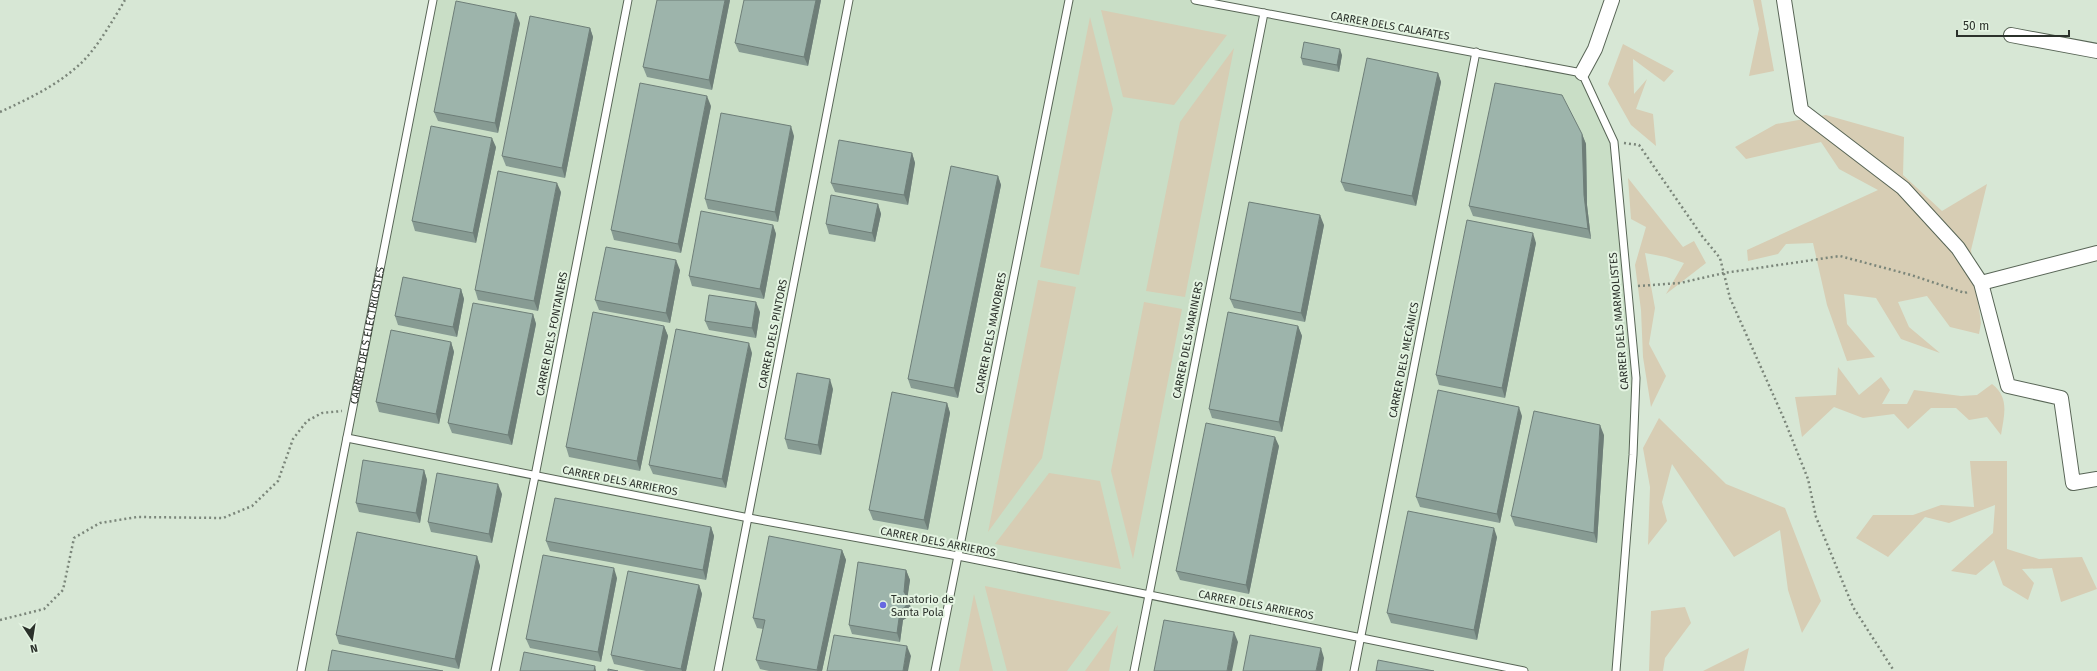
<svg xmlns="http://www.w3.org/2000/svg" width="2097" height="671" font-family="'Fira Sans',sans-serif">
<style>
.built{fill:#c9dec6}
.green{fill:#d7cdb4}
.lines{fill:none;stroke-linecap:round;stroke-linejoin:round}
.service-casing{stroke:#586556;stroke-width:9}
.minor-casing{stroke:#586556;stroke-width:16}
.path{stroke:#7b867a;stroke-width:2.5;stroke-dasharray:2 3;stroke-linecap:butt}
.service{stroke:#fff;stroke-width:7}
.minor{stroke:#fff;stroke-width:14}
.wall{fill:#879b93}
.shaded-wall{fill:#6e7e78}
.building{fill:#9db4ab;stroke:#6e7e78}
.poi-dot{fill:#6768e1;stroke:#e4f4e2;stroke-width:1.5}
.labels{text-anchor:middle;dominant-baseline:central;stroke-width:4;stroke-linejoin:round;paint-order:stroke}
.street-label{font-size:11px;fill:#2b312b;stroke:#e4f4e2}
.poi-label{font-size:11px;fill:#2b312b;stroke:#e4f4e2;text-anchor:start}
</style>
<rect width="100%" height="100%" fill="#d7e7d5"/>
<path class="built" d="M433,0H1195L1582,73L1614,142L1636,378L1616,671H301Z"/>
<path class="green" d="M1753,0H1761L1774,71L1749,76L1759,29Z
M1101,10L1227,35L1174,105L1123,97Z
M1090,17L1113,109L1079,275L1040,267Z
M1623,44L1674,71L1664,82L1633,59L1634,94L1647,79L1636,109L1653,114L1656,146L1631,125L1608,84Z
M1234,48L1185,297L1146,291L1180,122Z
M1826,115L1904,137L1903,175L1942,211L1987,184L1971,250L1981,323L1979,334L1950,327L1927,296L1898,302L1909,327L1940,353L1901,339L1876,298L1844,294L1847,324L1875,357L1847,361L1827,305L1813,243L1786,244L1778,254L1748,261L1747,250L1878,190L1839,169L1821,142L1746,159L1735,147L1776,124Z
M1628,178L1683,247L1694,241L1706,263L1666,294L1684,263L1666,257L1645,253L1655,308L1649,344L1666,376L1651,407L1643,357L1641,310L1635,265L1646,227L1631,219Z
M1038,280L1076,287L1042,458L988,532Z
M1144,302L1182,309L1133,559L1111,471Z
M1838,367L1859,395L1881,377L1890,390L1882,404H1907L1914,390L1961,396L1977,395L1992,384C2010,398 2004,415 2001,435L1987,417L1969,420L1956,408H1931L1908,429L1894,414L1863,418L1834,407L1802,437L1795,397L1836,395Z
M1659,418L1726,484L1785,508L1821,601L1802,633L1788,590L1780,530L1734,557L1672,464L1662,502L1667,521L1648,545L1650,487L1643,448Z
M1970,461H2007V549L2039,559L2082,557L2097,589L2061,602L2052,568L2022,569L2034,583L2028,600L2003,585L1994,560L1976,575L1951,571L1993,533L1995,505L1949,523L1925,517L1888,557L1856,538L1873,515H1913L1941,505L1974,507Z
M1049,473L1100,481L1121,569L995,544Z
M985,587V586L1111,612L1067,671H1007Z
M974,594L993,671H959Z
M1685,607L1691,623L1665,658L1663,671H1649L1651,611Z
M1118,625L1109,671H1085Z
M1749,648L1744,671H1703Z"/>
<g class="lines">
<g class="service-casing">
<g id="service">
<path d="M1195,0L1582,73L1614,142L1636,378L1633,455L1616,671"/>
<path d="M347,438L749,518L958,556L1524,671"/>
<path id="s1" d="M301,671L433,0"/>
<path d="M495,671L535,476L628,0"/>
<path d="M718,671L849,0"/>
<path d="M935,671L1069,0"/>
<path d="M1134,671L1264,13"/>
<path d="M1354,671L1476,52"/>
</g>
</g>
<g class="minor-casing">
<path id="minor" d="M1784,0L1801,110L1903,188L1958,248L1981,283L2008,386L2061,398L2073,483L2097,479
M2011,35L2097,51
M1582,73L1595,49L1612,0
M1981,283L2097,253"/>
</g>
<path class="path" d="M0,112C28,99 56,86 79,65C96,50 113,20 125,0
M1624,143L1639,145L1702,236L1720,258L1730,298L1784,419L1808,479L1816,517L1853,607L1894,671
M1638,286L1680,283L1724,273L1840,256L1911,275L1965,293L1969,291
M0,620L44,609L63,590L74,538L100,523L137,517L223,518L252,506L278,481L293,439L307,421L322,413L342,411"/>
<use href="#service" class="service"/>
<use href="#minor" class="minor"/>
</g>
<path class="wall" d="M730,0L712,90L647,77L643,67Z
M821,0L808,66L739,52L735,43Z
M520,23L498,133L438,121L434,112Z
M590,28L593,37L565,178L506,166L502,156Z
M1342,55L1339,72L1303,65L1301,58Z
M1438,73L1441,82L1416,206L1345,191L1341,182Z
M711,106L681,253L614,240L611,230Z
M1582,134L1586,144L1587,205L1591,239L1473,216L1469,206Z
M794,136L778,222L708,209L705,199Z
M496,147L476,243L415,231L412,221Z
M912,153L915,163L908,205L835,192L831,183Z
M998,176L1001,185L958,398L911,388L908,379Z
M561,192L538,311L478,300L475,290Z
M878,204L881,214L875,242L829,234L826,224Z
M773,225L776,234L764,299L692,286L689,276Z
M1324,225L1305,322L1234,308L1230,299Z
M1536,243L1505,398L1439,385L1436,375Z
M680,270L670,323L599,310L595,300Z
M461,289L464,299L457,337L398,325L395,316Z
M760,312L756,338L709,330L705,321Z
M533,314L536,324L512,445L452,433L448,423Z
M664,326L668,336L640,471L569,457L566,447Z
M1298,326L1302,336L1282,432L1212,418L1209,409Z
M451,342L454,352L439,424L379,412L376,402Z
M752,353L726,488L653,474L649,465Z
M833,389L821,455L788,449L785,439Z
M947,403L950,413L928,530L873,520L869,510Z
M1522,416L1500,523L1420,507L1416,497Z
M1604,435L1597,543L1515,526L1511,516Z
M1279,446L1249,594L1180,580L1176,571Z
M424,470L427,480L420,523L359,512L356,503Z
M502,494L492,543L431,532L428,522Z
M711,527L714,536L706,580L550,551L546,541Z
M1497,537L1477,640L1391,623L1387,613Z
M842,550L846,560L822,671H769L760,669L756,660L763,629L757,628L753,618Z
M477,556L480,566L459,669L339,644L336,635Z
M906,570L910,580L907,598L911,608L910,616L903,620L900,642L852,634L849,625Z
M617,578L601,662L530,648L526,639Z
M699,585L702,594L686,671H646L614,664L611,655Z"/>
<path class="shaded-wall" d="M725,0H730L712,90L709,80Z
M816,0H821L808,66L804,57Z
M516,13L520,23L498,133L495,123Z
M590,28L593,37L565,178L562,168Z
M1340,49L1342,55L1339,72L1337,65Z
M1438,73L1441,82L1416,206L1412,196Z
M707,96L711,106L681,253L678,244Z
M791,126L794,136L778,222L775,212Z
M1582,134L1586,144L1587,205L1591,239L1588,229L1584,195Z
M492,138L496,147L476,243L473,233Z
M912,153L915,163L908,205L904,195Z
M998,176L1001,185L958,398L954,388Z
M557,183L561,192L538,311L534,301Z
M878,204L881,214L875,242L872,233Z
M1320,215L1324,225L1305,322L1301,313Z
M773,225L776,234L764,299L760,289Z
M1533,233L1536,243L1505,398L1502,388Z
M676,260L680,270L670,323L666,313Z
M461,289L464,299L457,337L453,327Z
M756,302L760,312L756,338L752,328Z
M533,314L536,324L512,445L508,435Z
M664,326L668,336L640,471L637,461Z
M1298,326L1302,336L1282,432L1279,422Z
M451,342L454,352L439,424L436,414Z
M749,343L752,353L726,488L722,479Z
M830,379L833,389L821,455L818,445Z
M947,403L950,413L928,530L924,520Z
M1519,407L1522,416L1500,523L1497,514Z
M1600,425L1604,435L1597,543L1594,533Z
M1275,437L1279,446L1249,594L1246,585Z
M424,470L427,480L420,523L416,513Z
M498,484L502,494L492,543L489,534Z
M711,527L714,536L706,580L703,570Z
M1494,528L1497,537L1477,640L1474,630Z
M842,550L846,560L822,671H817Z
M477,556L480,566L459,669L455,659Z
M614,568L617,578L601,662L598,652Z
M906,570L910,580L907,601L908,598L911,608L910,616L903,620L900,642L897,633L900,611L904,592Z
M699,585L702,594L686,671H682L681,669Z
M1234,632L1238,642L1232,671H1227Z
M907,646L911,656L908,671H903Z
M1321,648L1324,658L1322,671H1316Z
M595,666L596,671H594Z"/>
<path class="building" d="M657,0H725L709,80L643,67Z
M744,0H816L804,57L735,43Z
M456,1L516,13L495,123L434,112Z
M530,16L590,28L562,168L502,156Z
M1304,42L1340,49L1337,65L1301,58Z
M1367,58L1438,73L1412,196L1341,182Z
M640,83L707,96L678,244L611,230Z
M1495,83L1562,95L1582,134L1584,195L1588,229L1469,206Z
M721,113L791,126L775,212L705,199Z
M431,126L492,138L473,233L412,221Z
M839,140L912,153L904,195L831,183Z
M951,166L998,176L954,388L908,379Z
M498,171L557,183L534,301L475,290Z
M831,195L878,204L872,233L826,224Z
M1249,202L1320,215L1301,313L1230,299Z
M701,211L773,225L760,289L689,276Z
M1467,220L1533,233L1502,388L1436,375Z
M606,247L676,260L666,313L595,300Z
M403,277L461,289L453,327L395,316Z
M709,295L756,302L752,328L705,321Z
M473,303L533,314L508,435L448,423Z
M593,312L664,326L637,461L566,447Z
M1228,312L1298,326L1279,422L1209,409Z
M676,329L749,343L722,479L649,465Z
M391,330L451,342L436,414L376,402Z
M797,373L830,379L818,445L785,439Z
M1438,390L1519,407L1497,514L1416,497Z
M892,392L947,403L924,520L869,510Z
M1534,411L1600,425L1594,533L1511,516Z
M1206,423L1275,437L1246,585L1176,571Z
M363,460L424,470L416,513L356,503Z
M437,473L498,484L489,534L428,522Z
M555,498L711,527L703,570L546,541Z
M1408,511L1494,528L1474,630L1387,613Z
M357,532L477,556L455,659L336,635Z
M769,536L842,550L817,670L756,660L765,620L753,618Z
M543,555L614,568L598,652L526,639Z
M858,562L906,570L904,592L908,598L906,606L900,611L897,633L849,625Z
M628,571L699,585L681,669L611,655Z
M1164,620L1234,632L1227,671H1154Z
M834,635L907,646L903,671H827Z
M1250,635L1321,648L1316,671H1243Z
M332,650L443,671H328Z
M524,652L595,666L594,671H520Z
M1378,660L1434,671H1376Z
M608,669L618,671H608Z"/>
<circle class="poi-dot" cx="883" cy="605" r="4"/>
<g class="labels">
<g class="street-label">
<text transform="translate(1390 26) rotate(10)">CARRER DELS CALAFATES</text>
<text transform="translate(1619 321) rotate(-95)">CARRER DELS MARMOLISTES</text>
<text transform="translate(991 333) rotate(-79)">CARRER DELS MANOBRES</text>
<text transform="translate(552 334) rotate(-79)">CARRER DELS FONTANERS</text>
<text transform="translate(773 334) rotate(-79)">CARRER DELS PINTORS</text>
<text stroke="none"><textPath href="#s1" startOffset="342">CARRER DELS ELECTRICISTES</textPath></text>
<text transform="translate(1188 340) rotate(-79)">CARRER DELS MARINERS</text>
<text transform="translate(1404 360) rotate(-79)">CARRER DELS MECÀNICS</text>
<text transform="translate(620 481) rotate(11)">CARRER DELS ARRIEROS</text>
<text transform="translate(938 542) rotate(11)">CARRER DELS ARRIEROS</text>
<text transform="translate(1256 605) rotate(11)">CARRER DELS ARRIEROS</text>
</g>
<g class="poi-label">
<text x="891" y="599">Tanatorio de<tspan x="891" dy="13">Santa Pola</tspan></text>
</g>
</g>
<g transform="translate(32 639) rotate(168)" stroke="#e4f4e2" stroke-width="3" paint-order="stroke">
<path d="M0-3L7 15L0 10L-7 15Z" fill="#2b312b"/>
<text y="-6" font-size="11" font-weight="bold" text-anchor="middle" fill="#2b312b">N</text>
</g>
<path d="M1957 30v6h112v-6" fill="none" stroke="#2b312b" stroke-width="2"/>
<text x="1963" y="30" font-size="12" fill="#2b312b" stroke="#e4f4e2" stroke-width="3" paint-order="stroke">50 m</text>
</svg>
